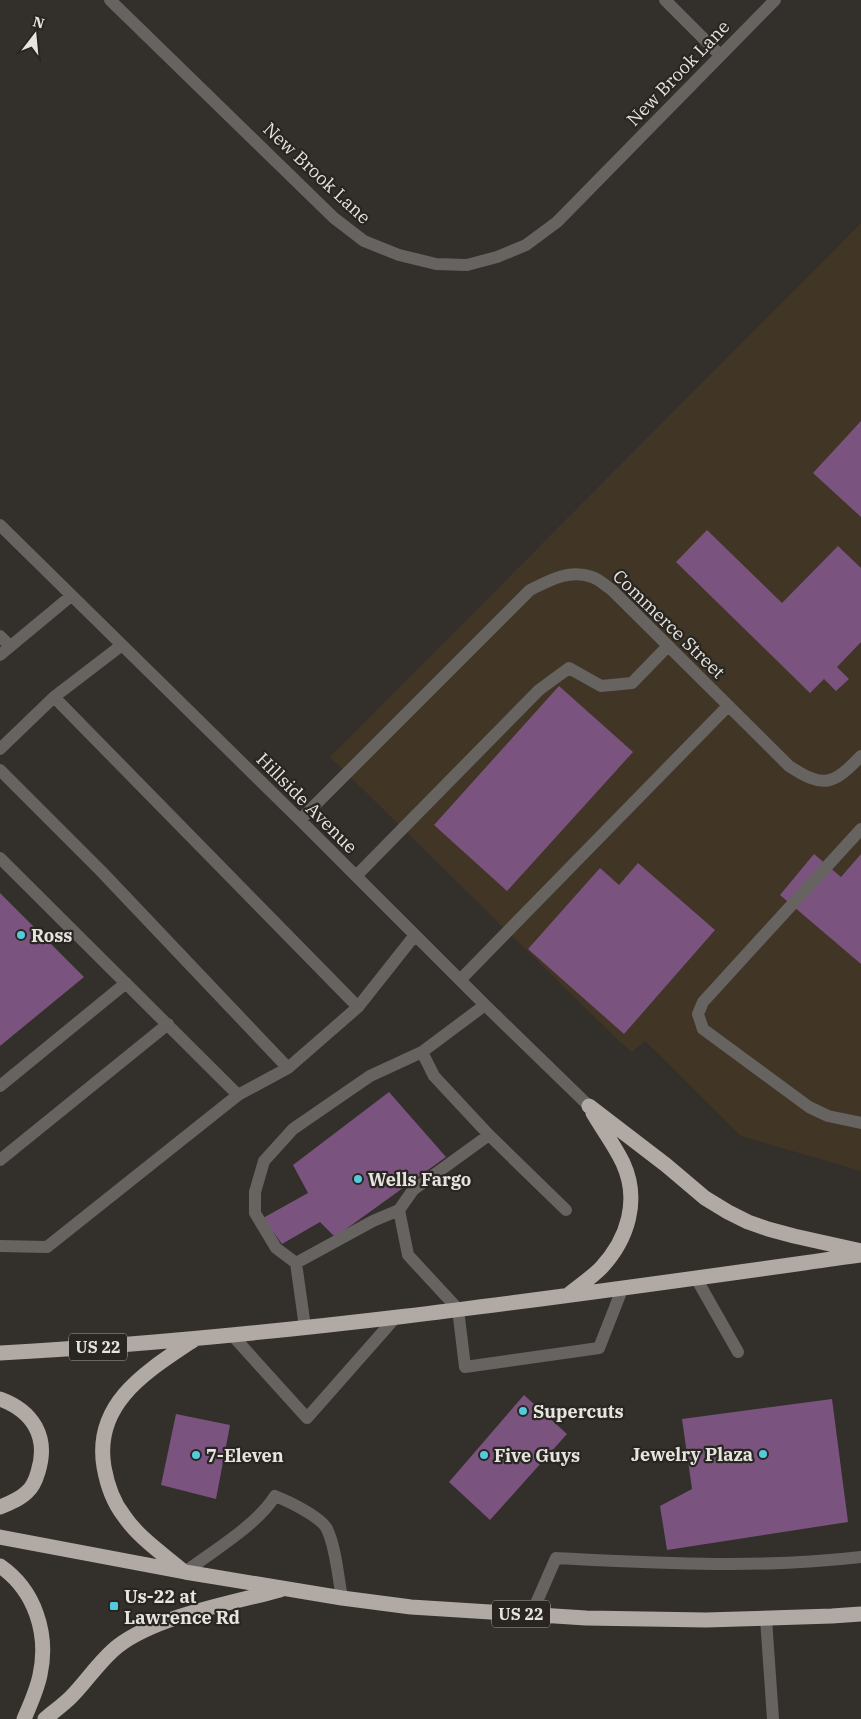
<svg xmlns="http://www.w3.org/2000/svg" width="861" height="1719" font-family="'IBM Plex Serif',serif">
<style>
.industrial{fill:#413526}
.building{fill:#7b537f}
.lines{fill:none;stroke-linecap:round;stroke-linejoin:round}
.minor{stroke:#666361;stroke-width:12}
.highway{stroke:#b0a9a4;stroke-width:15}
.poi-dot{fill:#54cadd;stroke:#292520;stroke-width:2}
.labels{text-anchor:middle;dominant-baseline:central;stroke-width:4.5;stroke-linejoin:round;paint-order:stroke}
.shield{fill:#292520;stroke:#adaba6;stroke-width:1}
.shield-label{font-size:16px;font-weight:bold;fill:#e6e4e0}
.street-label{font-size:18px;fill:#e6e4e0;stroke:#292520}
.poi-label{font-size:18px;font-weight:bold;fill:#e6e4e0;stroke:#292520;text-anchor:start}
</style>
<rect width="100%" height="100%" fill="#332f2a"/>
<path class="industrial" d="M861,223V1171L741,1136L645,1041L632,1052L620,1042L330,757Z"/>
<path class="building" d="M861,421V517L813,473Z
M707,530L782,603L838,546L861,568V642L837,667L849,679L836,691L824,679L810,693L676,562Z
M559,686L633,752L507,891L434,825Z
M814,854L841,877L861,854V964L780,895Z
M638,863L715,930L624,1034L528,949L600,868L619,885Z
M0,893L84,977L0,1046Z
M389,1092L446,1157L335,1237L320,1222L282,1244L263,1218L308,1193L293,1165Z
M524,1395L567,1434L490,1520L449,1482Z
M832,1399L848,1522L667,1550L660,1506L692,1489L682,1419Z
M176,1414L230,1425L216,1499L161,1485Z"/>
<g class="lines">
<path class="minor" d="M110,0L334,218L364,241L399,255L436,264L467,265L497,257L526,245L557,222L775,0
M665,0L720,55
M0,525L300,820L485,1005L589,1106
M0,636L10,646
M0,655L71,596
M54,697L358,1007
M0,749L54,697L122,645
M0,770L101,871L288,1068
M300,820L530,590C550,580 569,569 592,577C599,579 606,586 612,590L789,766C824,789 833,785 861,756
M861,829L703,1002L698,1014L703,1029L809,1107L828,1116L861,1123
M0,858L238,1095
M356,876L539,690L569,668L601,686L632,683L668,646
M460,980L728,706
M485,1005L422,1052L434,1076L489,1135L566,1210
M0,1086L126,983
M489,1135L413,1190L399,1210L408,1255L458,1309L465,1367L599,1348L623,1287
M0,1160L168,1024
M0,1246L47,1247L238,1095L288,1068L358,1007L415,935
M296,1263L373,1221L399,1210
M696,1278L738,1352
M305,1327L296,1263L276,1248L255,1213V1192L264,1161L293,1129L370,1076L422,1052
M232,1335L307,1418L396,1317
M185,1572C213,1551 257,1525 275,1496C288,1501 321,1517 327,1529C336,1548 338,1577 342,1598
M531,1615L556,1558C657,1563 760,1569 861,1557
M766,1619L773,1719"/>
<path class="highway" d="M589,1106L666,1165L705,1198L728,1212L748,1222L768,1229L794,1236L861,1251
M568,1295C579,1286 591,1278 601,1268C628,1239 640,1200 623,1163C615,1146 603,1130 593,1113
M0,1353C288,1337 575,1295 861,1255
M0,1399C33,1411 49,1437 38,1472C36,1479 33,1487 27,1492C20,1499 10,1503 0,1507
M0,1537L185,1572L342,1598L411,1607L586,1618L706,1620L832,1616L861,1614
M0,1566C35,1590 49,1634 40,1675C37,1690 30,1705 24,1719
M183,1571C163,1554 139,1538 124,1516C113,1502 107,1484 104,1467C93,1402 149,1370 195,1339
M45,1719C53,1712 63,1705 71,1697C87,1681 100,1660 118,1646C157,1616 232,1603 280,1590"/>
</g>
<g class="poi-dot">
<circle cx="21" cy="935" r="5"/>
<circle cx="358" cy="1179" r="5"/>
<circle cx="523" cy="1411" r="5"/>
<circle cx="763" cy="1454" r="5"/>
<circle cx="196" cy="1455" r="5"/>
<circle cx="484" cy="1455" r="5"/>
<rect x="109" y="1601" width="10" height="10" rx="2.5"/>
</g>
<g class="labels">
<g class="shield">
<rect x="69" y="1333.5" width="58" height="27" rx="4"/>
<rect x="492" y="1600.5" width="58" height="27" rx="4"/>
</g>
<g class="shield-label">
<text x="98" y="1347">US 22</text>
<text x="521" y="1614">US 22</text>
</g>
<g class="street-label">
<text transform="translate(678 73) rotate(-46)">New Brook Lane</text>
<text transform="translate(317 173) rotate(43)">New Brook Lane</text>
<text transform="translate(669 624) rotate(44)">Commerce Street</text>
<text transform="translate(307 803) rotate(45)">Hillside Avenue</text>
</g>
<g class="poi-label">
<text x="31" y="935">Ross</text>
<text x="368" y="1179">Wells Fargo</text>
<text x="533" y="1411">Supercuts</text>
<text x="753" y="1454" text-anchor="end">Jewelry Plaza</text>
<text x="206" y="1455">7-Eleven</text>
<text x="494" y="1455">Five Guys</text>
<text x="124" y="1596">Us-22 at<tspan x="124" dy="21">Lawrence Rd</tspan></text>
</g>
</g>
<g transform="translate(35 35) rotate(16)" stroke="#292520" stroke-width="4" paint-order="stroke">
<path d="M0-4L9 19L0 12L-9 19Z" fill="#e6e4e0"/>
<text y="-8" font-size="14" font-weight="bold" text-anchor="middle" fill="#e6e4e0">N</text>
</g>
</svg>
